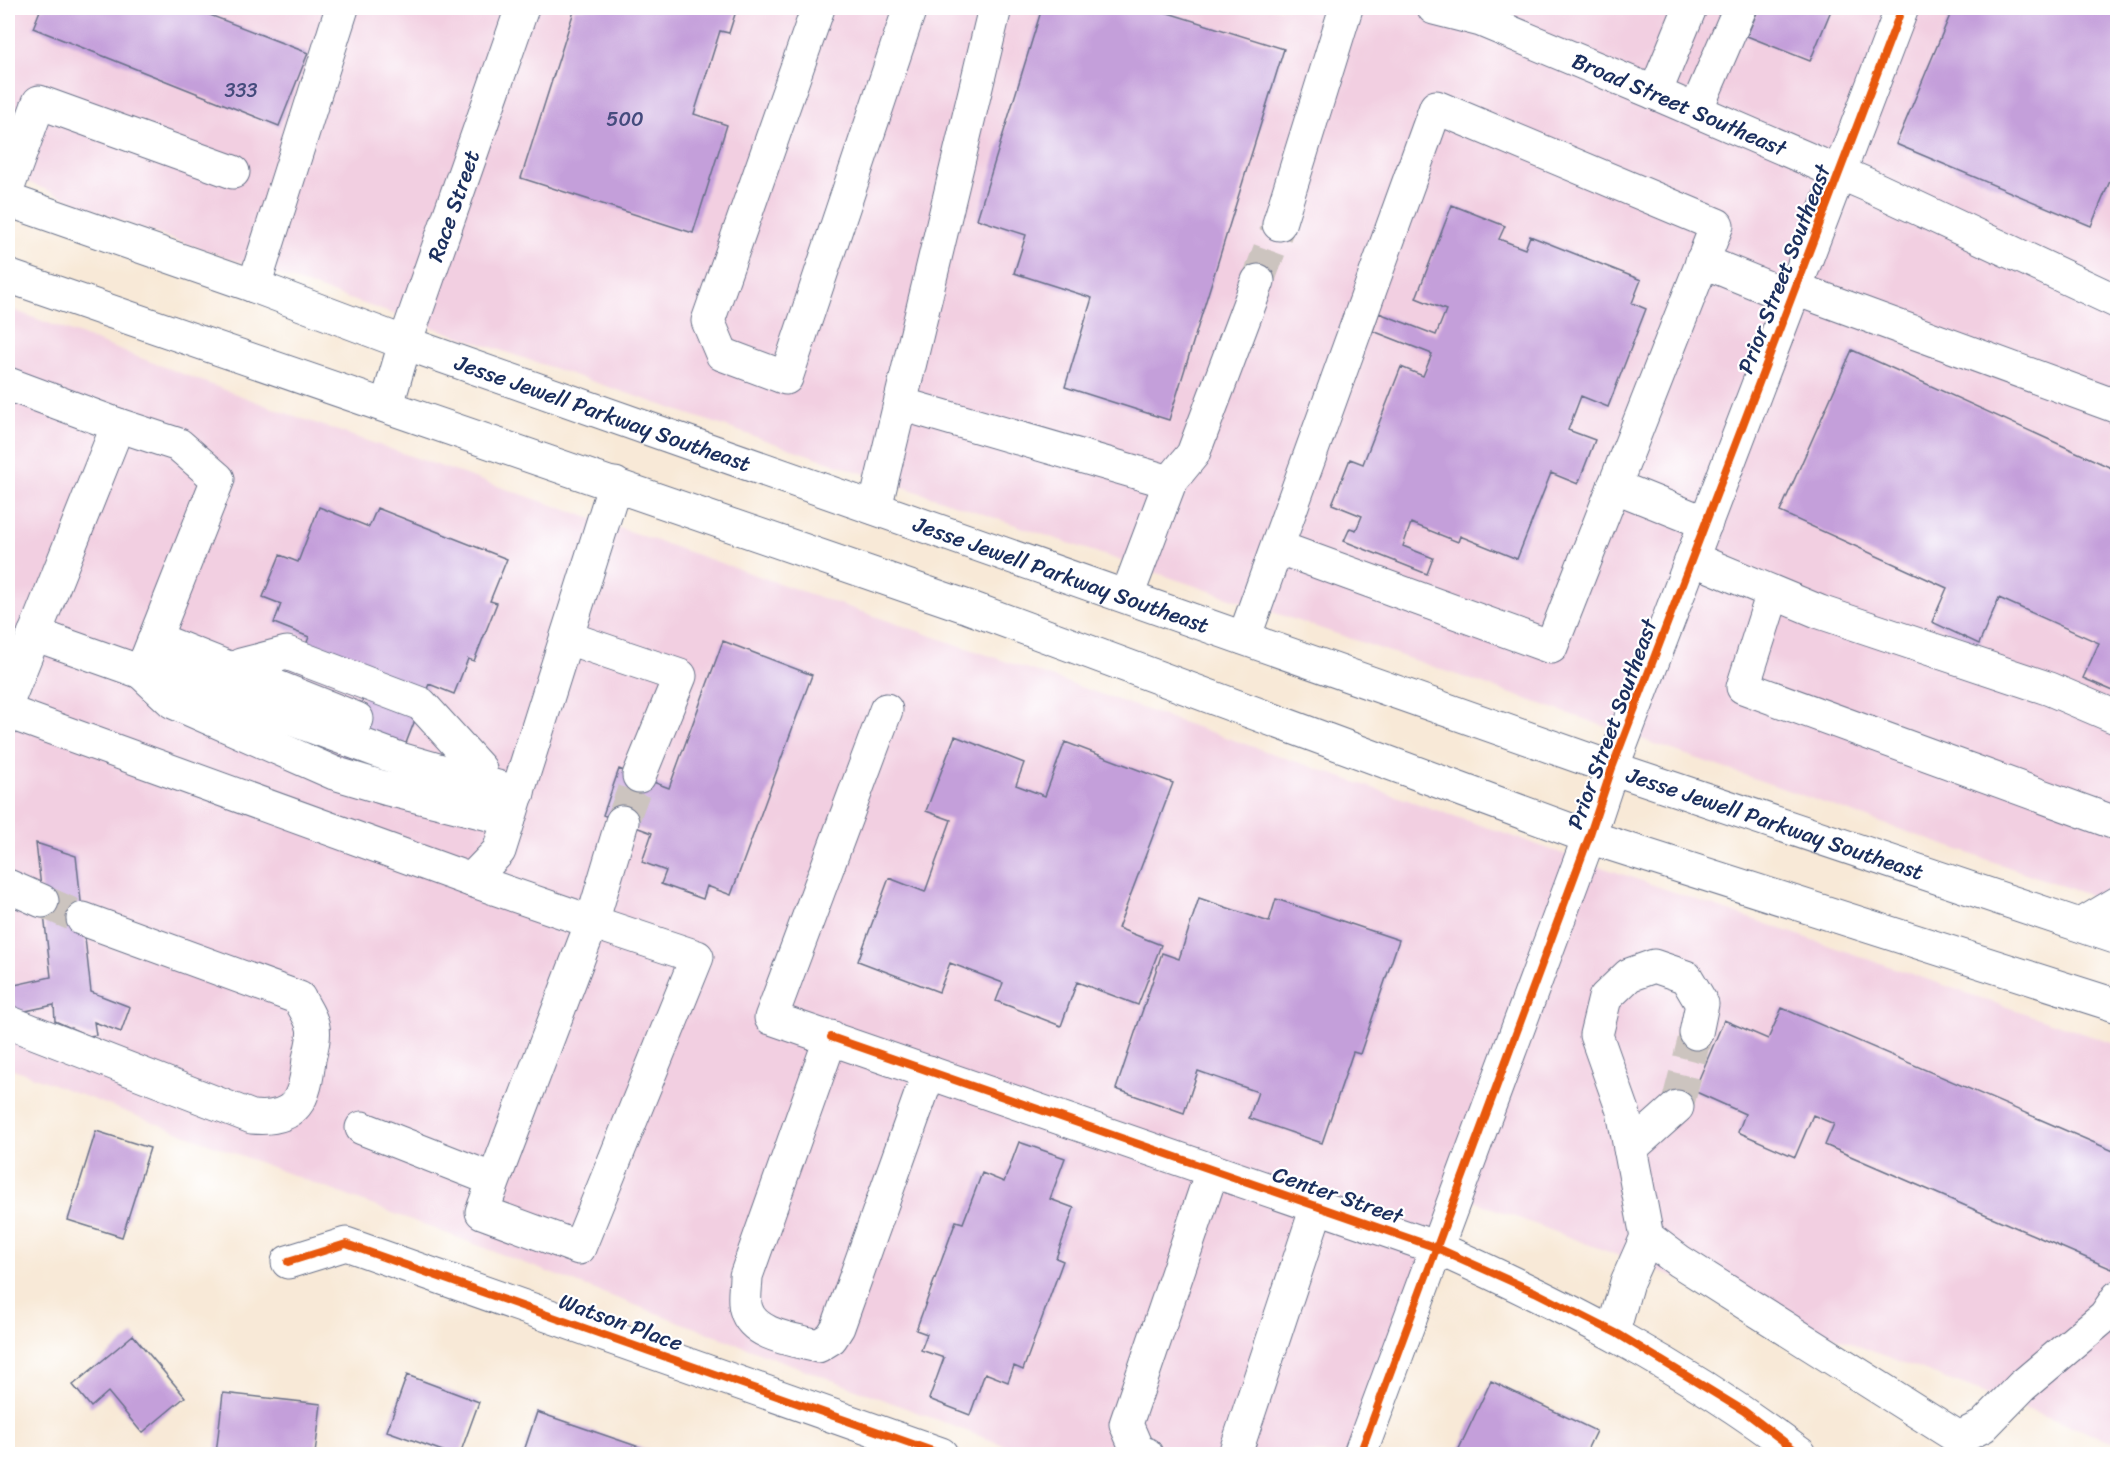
<svg xmlns="http://www.w3.org/2000/svg" width="2125" height="1462" font-family="Sriracha,sans-serif">
<style>
.built{fill:#f2cfe1}
.building{fill:#c49fda}
.lines{fill:none;stroke-linecap:round;stroke-linejoin:round}
.minor-tunnel{stroke:#ccc4bf;stroke-width:33;stroke-dasharray:33 16;stroke-linecap:butt}
.minor-casing{stroke:#687088;stroke-width:35}
.major-casing{stroke:#687088;stroke-width:35}
.minor{stroke:#fff;stroke-width:33}
.major{stroke:#fff;stroke-width:33}
.cycleway-casing{stroke:#fff;stroke-width:11}
.cycleway{stroke:#e8590c;stroke-width:8}
.labels{text-anchor:middle;dominant-baseline:central;stroke-width:4.5;stroke-linejoin:round;paint-order:stroke}
.number-label{font-size:20px;fill:#454b7d}
.street-label{font-size:22px;fill:#1b2f5e;stroke:#fff}
</style>
<rect width="100%" height="100%" fill="#fff"/>
<filter id="ink" filterUnits="userSpaceOnUse"><feTurbulence type="fractalNoise" baseFrequency=".0167" numOctaves="2"/><feDisplacementMap in="SourceGraphic" scale="12" xChannelSelector="R" yChannelSelector="G"/><feConvolveMatrix kernelMatrix="1 2 1 2 8 2 1 2 1" color-interpolation-filters="sRGB"/></filter>
<filter id="wash" filterUnits="userSpaceOnUse"><feTurbulence type="fractalNoise" baseFrequency=".008" numOctaves="4" result="noise"/><feDisplacementMap in="SourceGraphic" scale="24" xChannelSelector="R" yChannelSelector="G"/><feGaussianBlur stdDeviation="1.35" result="paint"/><feColorMatrix in="noise" values="0 0 0 0 0 0 0 0 0 0 0 0 0 0 0 0 0 1.4 0 .05"/><feComposite in="paint" operator="in"/></filter>
<g filter="url(#wash)">
<rect width="100%" height="100%" fill="#f8e9d7"/>
<path class="built" d="M8,8H2117V905L1440,669L137,227L8,174Z
M8,308L289,414L2117,1045V1443L1460,1196L1368,1454H1027L8,1067Z"/>
<g id="blocks">
<path class="building" d="M41,8H192L308,53L279,126L33,28Z
M575,8H737L729,33L720,31L694,114L727,125L693,233L521,178Z
M1042,8H1152L1284,49L1169,420L1065,387L1092,298L1014,273L1026,235L977,219Z
M1759,8H1832L1810,61L1747,36Z
M1953,8H2118V162L2091,226L1896,144Z
M1452,205L1505,226L1499,239L1525,249L1530,236L1641,280L1632,303L1646,309L1608,407L1581,396L1568,430L1595,440L1578,484L1551,473L1517,559L1460,536L1458,542L1411,523L1403,546L1433,558L1427,574L1344,541L1350,528L1356,530L1362,516L1332,504L1350,459L1363,464L1401,367L1423,376L1432,354L1373,331L1379,313L1436,335L1446,310L1416,298Z
M1852,350L2118,471V693L2083,678L2099,643L1999,598L1979,644L1932,622L1947,588L1780,512Z
M319,507L369,527L377,508L507,559L490,601L497,603L474,661L468,659L454,694L429,684L382,805L330,784L372,676L304,650L309,637L274,623L281,604L263,597L280,555L298,562Z
M723,641L812,675L731,895L707,886L703,899L661,884L666,871L642,862L652,833L603,815L619,769L669,788Z
M955,736L1024,763L1016,785L1045,796L1065,742L1173,783L1118,928L1161,945L1138,1005L1077,982L1061,1026L996,1001L1003,983L950,963L939,992L858,961L889,878L925,892L951,820L926,811Z
M36,843L76,856L91,992L130,1007L121,1032L94,1022L96,1035L89,1036L55,1021L54,1005L16,1013L10,986L51,977Z
M1199,898L1269,922L1276,899L1399,940L1360,1054L1353,1052L1322,1143L1249,1118L1258,1092L1198,1071L1184,1113L1116,1089L1162,953L1179,959Z
M1782,1008L2118,1153V1257L2112,1269L1825,1145L1834,1124L1813,1115L1795,1157L1738,1132L1745,1114L1694,1091L1724,1020L1768,1039Z
M96,1131L150,1148L122,1237L68,1220Z
M1019,1142L1065,1158L1050,1199L1074,1208L1056,1258L1063,1261L1023,1370L1014,1366L1008,1382L985,1373L970,1415L929,1399L944,1358L921,1350L927,1334L916,1330L956,1221L963,1223L982,1173L1004,1182Z
M133,1335L185,1397L142,1433L108,1392L91,1407L73,1385Z
M407,1375L479,1402L460,1454H451L387,1431Z
M1491,1381L1596,1431L1585,1454L1457,1453Z
M223,1393L321,1404L315,1454H216Z
M537,1412L648,1450L647,1454H523Z"/>
</g>
</g>
<g filter="url(#ink)">
<use href="#blocks" fill-opacity="0" stroke="#687088" stroke-width="1.5"/>
<g class="lines">
<path class="minor-tunnel" d="M1258,281L1279,224
M622,822L639,776
M42,901L83,919
M1677,1107L1696,1033"/>
<g class="minor-casing">
<g id="minor">
<path d="M818,8L708,321L722,354L786,378L910,8"/>
<path id="s1" d="M1434,8L1481,20L1655,93L1868,185L2118,302"/>
<path d="M1655,93L1690,8"/>
<path d="M1696,110L1740,8"/>
<path d="M8,187L39,102L233,172"/>
<path d="M1279,224L1346,8"/>
<path d="M1702,261L1793,298"/>
<path d="M254,286L342,8"/>
<path d="M1796,289L2118,407"/>
<path d="M8,384L118,425L8,700"/>
<path d="M901,404L1170,482"/>
<path id="s2" d="M387,405L405,343L522,8"/>
<path d="M1614,486L1706,523"/>
<path d="M875,508L995,8"/>
<path d="M1693,559L1820,612L2050,689L2118,718"/>
<path d="M1773,593L1743,687L2118,824"/>
<path d="M1127,596L1170,482L1193,454L1258,281"/>
<path d="M34,634L141,672L147,658L218,479L179,445L118,425"/>
<path d="M568,638L680,676L639,776"/>
<path d="M1244,638L1436,107L1717,225L1551,647L1277,547"/>
<path d="M159,640L357,719"/>
<path d="M147,658L262,708L400,759L518,793"/>
<path d="M241,665L287,653L421,704L480,769"/>
<path d="M141,672L173,702L334,773L388,789L509,819"/>
<path d="M886,710L771,1018L1437,1248C1568,1307 1685,1367 1800,1454"/>
<path d="M8,712L471,880L499,851L615,484"/>
<path d="M471,880L592,922L622,822"/>
<path d="M8,886L42,901"/>
<path d="M2081,925L2118,903"/>
<path d="M8,1022L252,1117C297,1121 305,1099 309,1059C311,1050 315,1036 313,1027C311,1017 303,1006 299,998L83,919"/>
<path d="M831,1037L746,1276C746,1286 743,1300 746,1309C753,1336 796,1340 818,1346L831,1338L838,1327L929,1072"/>
<path d="M362,1128L494,1180L482,1212L579,1248L697,957L592,922L494,1180"/>
<path d="M1630,1149L1677,1107"/>
<path d="M1647,1237L1623,1111L1596,1035L1605,998L1629,975L1654,966L1686,977L1702,1004L1696,1033"/>
<path d="M288,1262L346,1244L941,1454"/>
<path d="M1613,1332L1627,1282L1647,1237L1679,1261L1959,1438L1960,1454"/>
<path d="M1959,1438L1983,1426L2022,1386L2105,1316L2118,1297"/>
<path d="M1146,1454L1138,1452L1126,1424L1212,1171"/>
<path d="M1235,1454L1317,1207"/>
<path d="M1360,1454L1589,837L1612,768L1902,8"/>
</g>
</g>
<g class="major-casing">
<g id="major">
<path id="s3" d="M8,200L254,286L405,343L1612,768L2118,938"/>
<path d="M8,276L968,607L1589,837L2118,1006"/>
</g>
</g>
<use href="#minor" class="minor"/>
<use href="#major" class="major"/>
<g class="cycleway-casing">
<path id="cycleway" d="M831,1037L1437,1248L1535,1292L1618,1334L1744,1411L1800,1454
M288,1262L346,1244L941,1454
M1360,1454L1589,837L1612,768L1902,8"/>
</g>
<use href="#cycleway" class="cycleway"/>
</g>
</g>
<g class="labels">
<g class="number-label">
<text x="241" y="90">333</text>
<text x="625" y="119">500</text>
</g>
<g class="street-label">
<text stroke="none"><textPath href="#s1" startOffset="264">Broad Street Southeast</textPath></text>
<text stroke="none"><textPath href="#s2" startOffset="210">Race Street</textPath></text>
<text transform="translate(1784 269) rotate(-69)">Prior Street Southeast</text>
<text stroke="none"><textPath href="#s3" startOffset="632">Jesse Jewell Parkway Southeast</textPath></text>
<text stroke="none"><textPath href="#s3" startOffset="1118">Jesse Jewell Parkway Southeast</textPath></text>
<text transform="translate(1612 724) rotate(-70)">Prior Street Southeast</text>
<text stroke="none"><textPath href="#s3" startOffset="1874">Jesse Jewell Parkway Southeast</textPath></text>
<text transform="translate(1338 1195) rotate(19)">Center Street</text>
<text transform="translate(621 1322) rotate(20)">Watson Place</text>
</g>
</g>
<rect width="2125" height="1462" fill="none" stroke="#fff" stroke-width="30"/>
</svg>
